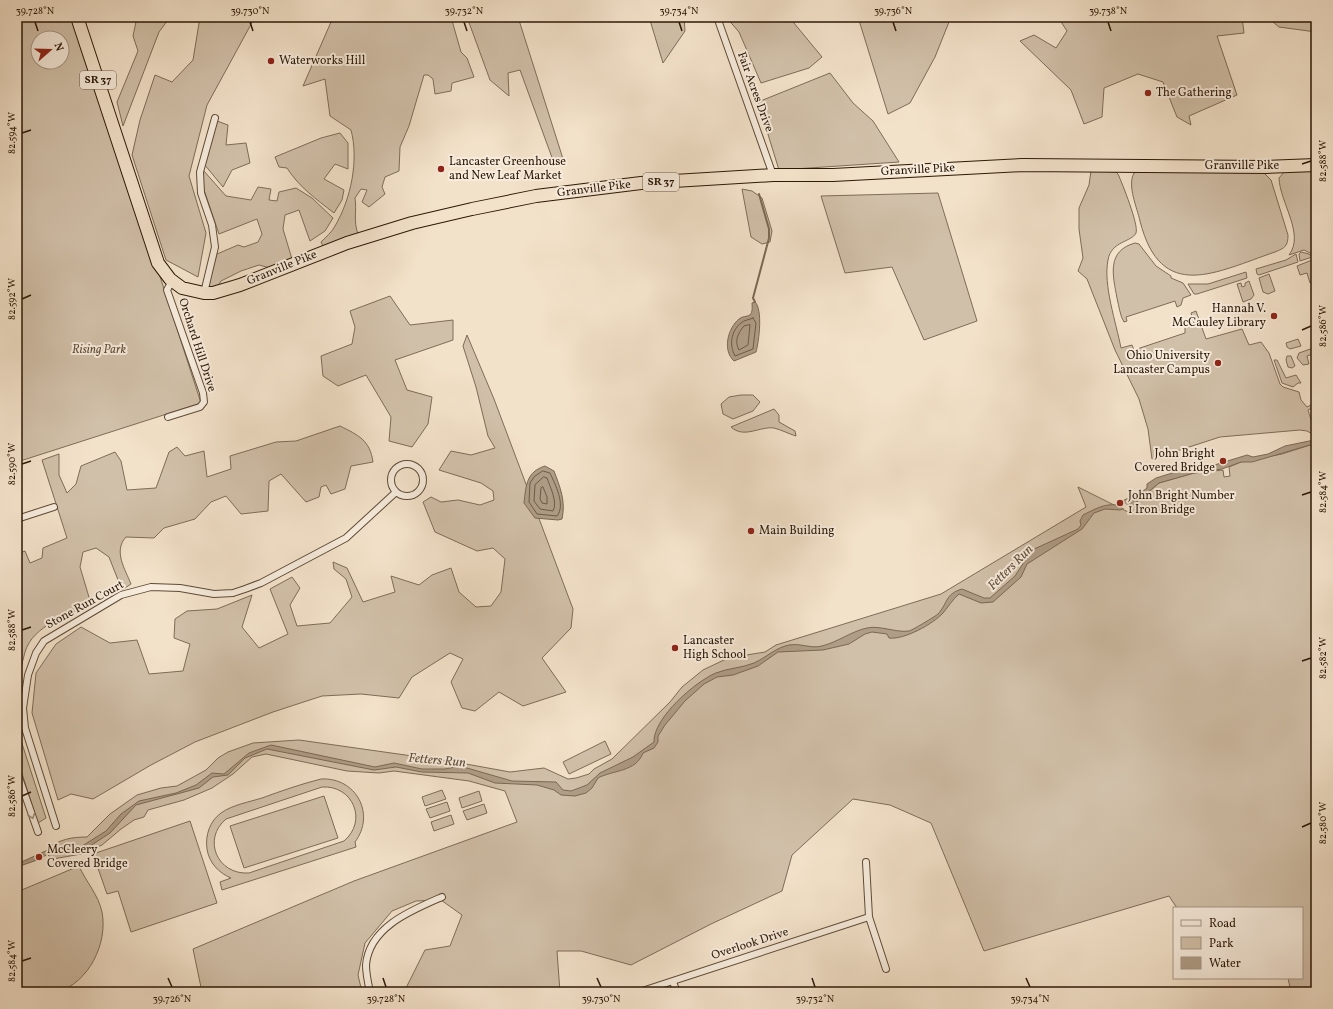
<svg xmlns="http://www.w3.org/2000/svg" width="1333" height="1009" font-family="Vollkorn,serif">
<style>
.green{fill:#d1c0a9;stroke:#7e6c58;fill-rule:evenodd}
.water{fill:#af9d87;stroke:#7b6853}
.pier{fill:#f3e2ca}
.lines{fill:none;stroke-linecap:round;stroke-linejoin:round}
.shore{stroke:#6e5a46;stroke-width:1}
.stream{stroke:#7b6853;stroke-width:2}
.street-casing{stroke:#5e4a37;stroke-width:8}
.highway-casing{stroke:#2c1806;stroke-width:14}
.street{stroke:#f7ecdd;stroke-width:6}
.highway{stroke:#f3e2ca;stroke-width:12}
.oneway{stroke:#9c8d7c}
.ticks{fill:none;stroke:#2c1806;stroke-width:1.5}
.poi-dot{fill:#8f2418;stroke:#f7ecdd;stroke-width:1.5}
.labels{text-anchor:middle;dominant-baseline:central;stroke-width:4;stroke-linejoin:round;paint-order:stroke}
.shield{fill:#f7ecdd;stroke:#695846;stroke-width:1}
.shield-label{font-size:11px;font-weight:bold;fill:#2c1806}
.poi-label{font-size:12px;fill:#2c1806;stroke:#f7ecdd;text-anchor:start}
.street-label{font-size:12px;fill:#2c1806;stroke:#f7ecdd}
.park-label{font-size:12px;font-style:italic;fill:#5e4a37;stroke:#f7ecdd}
.water-label{font-size:13px;font-style:italic;fill:#604d3a;stroke:#f7ecdd}
.neatline{fill:none;stroke:#2c1806;stroke-width:1.5}
.ticks-label{font-size:10px;text-anchor:middle;fill:#2c1806}
</style>
<rect width="100%" height="100%" fill="#f3e2ca"/>
<filter id="stains"><feTurbulence type="fractalNoise" baseFrequency=".005" numOctaves="4"/><feColorMatrix values="0 0 0 0 .2 0 0 0 0 .09 0 0 0 0 .02 0 0 0 .5 -.17"/></filter>
<radialGradient id="worn" r=".72"><stop offset=".6" stop-color="#630" stop-opacity="0"/><stop offset="1" stop-color="#630" stop-opacity=".3"/></radialGradient>
<path class="green" d="M17,17H76L201,403L17,462ZM38,38H62V62H38Z
M137,17H170L159,32L123,126L117,102L138,51L133,36Z
M200,17H255L207,105L189,176L206,233L198,277L166,260L132,155L140,120L155,75L172,82L193,60Z
M340,17H451L461,52L467,58L474,77L452,83L451,91L435,94L433,79L428,75H424L409,126L400,147L399,171L385,177L382,187L385,194L369,207L362,202L367,190L361,189L355,198C357,212 353,220 358,234L323,246L321,242C326,237 332,232 335,226C351,199 359,160 351,130L330,116L325,79L303,86L331,22Z
M467,17H518L564,162L554,163L520,70L508,73L509,96L490,80Z
M649,17H684L685,31L663,63Z
M726,17H789L822,57L809,68L761,83L739,32Z
M858,17H951L935,57L910,103L888,114Z
M1058,17H1242L1244,33L1217,36L1237,95L1189,116L1191,125L1177,117L1163,82L1138,74L1104,88L1102,117L1084,124L1071,90L1020,41L1034,35L1056,48L1067,31Z
M1267,17H1316V32L1279,27Z
M830,73L853,103L873,121L899,162L779,170L758,102Z
M217,121L228,125L226,145L246,143L250,163L232,170L223,187L204,164Z
M340,133L348,143V169L335,164L324,179L344,190L342,200L334,213C316,199 299,187 287,168L279,167L275,157L321,138Z
M203,170L226,196L251,200L258,187L271,189L269,200L277,201L279,192L296,188L312,198L333,218L325,231L310,241L299,210L285,215L283,229L292,259L270,268L259,265L241,271L221,281L217,288L207,286L217,254L238,245L244,247L258,242L262,234L257,219L219,234L202,184Z
M1316,170V256L1304,250L1289,255C1305,234 1280,203 1279,178L1285,171Z
M1091,171L1116,172L1118,174C1122,183 1139,225 1136,233C1132,242 1111,241 1108,260C1103,285 1116,322 1121,348L1132,345L1134,350L1185,333V327L1195,326L1191,313L1196,311L1206,339L1242,329L1249,345L1261,342L1269,353L1280,384L1283,387L1299,392L1301,400L1307,407L1311,405L1312,408L1308,410L1316,436L1307,431L1300,430L1220,437L1152,459L1148,429L1139,399L1115,350L1087,279L1078,271L1083,258L1079,229V208L1089,185Z
M1139,171H1262L1271,180L1288,235C1288,246 1285,248 1275,252C1216,272 1161,304 1140,221C1137,207 1127,186 1134,173Z
M742,189L752,191L762,198L772,231L770,242L762,244L751,237Z
M938,193L977,321L924,340L892,267L845,273L821,196Z
M1135,243L1139,244L1156,266L1171,276V278L1183,283L1191,295L1183,298L1181,305L1177,307L1175,301L1126,317L1127,321L1124,322C1120,316 1119,306 1117,298C1113,276 1106,251 1135,243Z
M1301,252L1309,254L1312,257L1300,261L1299,254Z
M1296,254L1298,262L1259,275L1257,274L1256,269L1286,260Z
M1312,260L1316,263V282L1310,283L1307,273L1300,275L1297,266Z
M1246,272L1247,278L1197,294H1194L1188,284H1208Z
M1269,274L1275,291L1268,294L1263,292L1259,278Z
M1249,281L1254,295L1251,299L1243,302L1237,284L1241,283L1242,287L1245,286V283Z
M390,296L410,325L453,320V340L395,360L407,390L432,397L428,424L412,447L389,441L391,417L366,375L338,386L323,376L321,356L352,344L355,327L350,311Z
M467,335L494,399L573,609L571,628L542,658L566,692L523,706L499,692L475,711L462,708L451,682L463,659L450,653L412,677L399,698L361,694L322,696L273,712L195,742L151,765L93,799L71,794L58,800L32,713L36,673L56,644L81,627L110,643L137,640L149,674L183,671L190,644L174,638L175,619L187,611L217,609L252,595L242,627L259,648L288,634L270,589L292,577L300,588L290,605L297,626L330,623L352,597L346,579L334,569L333,562L347,568L363,602L395,592L391,576L419,585L432,575L451,568L459,592L476,607L491,606L501,592L505,559L493,548L477,551L435,532L423,502L431,497L441,502L458,500L480,505L494,500L493,491L481,483L439,470L451,451L471,455L495,448L488,436L476,387L463,346Z
M1298,339L1301,346L1290,349L1287,347L1286,343Z
M1316,347V353L1307,356L1309,364L1303,365L1297,358L1299,353Z
M1287,356H1291L1295,366L1292,368L1288,367L1286,360Z
M1277,360L1286,378L1296,375L1301,383H1298L1293,387L1282,383L1274,360Z
M741,395H753L760,402L753,411L733,419L723,414L721,404L729,397Z
M774,409L779,415V422L795,431L796,436C789,434 782,430 774,428C760,426 744,439 731,427Z
M340,426C358,435 370,440 373,462L351,466L345,489L331,494L326,485L321,487L319,497L306,502L281,474L269,481L268,511L241,514L226,496L211,502L195,519L164,528L154,538L126,537C113,551 125,569 131,584L122,590L109,557L96,548L83,552L80,567L91,604C69,615 33,625 25,652C21,665 20,679 17,692V554L25,551L30,563L42,558L43,548L67,538L42,460L59,454V475L67,493L76,484L81,466L115,452L121,461L127,490L156,488L169,452L177,447L185,456L204,451L207,477L231,469L230,456L276,442L296,441Z
M1310,445L1316,446V992H1291L1288,978H1302V908H1177L1169,896L984,951L931,823L890,805L853,799L792,855L782,891L711,924L631,965L581,951H557L560,992H419L406,988L425,950L450,946L462,915L441,900L416,901L392,911L365,943L358,975L362,992H202L193,949L354,881L517,822L505,791L469,781L394,771L379,773L347,771L266,754L252,757L233,774L212,788L184,800L148,810L144,817L134,820L121,829L102,845L81,854L53,859L48,855V848C61,839 72,837 87,837L110,814L137,795L161,788L177,786L206,770L218,758L228,752L253,743L299,740L455,762L510,772L544,768L568,779L576,778L589,774L594,769L612,759L670,702L682,687L703,670L728,658L765,652L776,645L941,594L1086,507L1078,487L1128,512L1133,505L1159,483L1194,473L1223,470L1224,477L1230,476L1229,467L1241,462L1282,454Z
M17,728L46,818L38,823L17,758Z
M605,741L611,754L569,774L563,762Z
M321,779C356,777 376,814 355,842L356,847L222,890L220,882L231,878C219,873 209,863 207,849C205,835 210,821 221,813C232,805 249,802 262,798C281,791 301,784 321,779ZM322,787C353,785 368,821 344,841L249,873C217,875 202,839 226,819Z
M442,790L446,799L425,806L422,797Z
M479,791L482,801L462,808L459,798Z
M324,796L338,838L244,868L230,826Z
M447,802L450,811L430,818L426,809Z
M484,804L487,813L467,820L463,811Z
M451,815L454,824L434,831L431,822Z
M190,821L217,903L131,932L118,891L107,894L93,854Z
M79,866C86,882 98,894 102,912C108,943 89,983 57,992C46,994 32,992 20,992L17,984V892Z"/>
<path class="water" d="M755,302C763,310 759,341 756,352L734,361C722,350 728,328 739,319C742,316 747,317 750,315C753,312 752,306 752,303Z
M1314,440L1316,441V446L1310,445L1252,462H1241L1222,469L1194,473L1159,483L1133,505L1120,510L1105,509L1094,513L1082,529L1027,564L1021,577L993,602L981,603L959,594C953,599 948,607 943,613C933,624 904,640 889,638L887,634L872,632L865,634L849,644L823,650L778,652L758,666L733,675L717,677L704,684L685,701L665,725L658,736V742L654,748L643,753C636,772 613,770 598,778L592,788L586,793L575,796L561,795L554,790L537,785L495,783L468,773L422,772L396,767L374,770L267,749L245,758L228,775L213,777L199,788L136,805L110,833L87,848L74,853H49L40,859L17,867V864L50,849L62,848L70,850L79,848L106,831L121,814L139,801L176,793L196,785L212,773L224,774L249,753L271,745L375,767L394,763L422,769H445L460,766L512,781L556,782L563,790L571,791L587,785L600,773L633,757L654,742C653,718 696,681 716,673C728,668 742,668 754,663C767,657 775,648 789,645C801,643 811,649 822,646C838,642 852,631 867,628C880,625 896,633 909,631C911,631 936,616 938,614C948,603 945,594 962,589L984,598H990L1015,576L1032,550L1078,529L1081,525L1080,521L1083,515C1093,510 1105,503 1117,505C1126,497 1138,496 1147,488V484L1156,478L1192,467H1208L1247,455L1253,457L1268,454L1285,446Z
M545,466L554,471C560,487 566,501 562,519L558,520L535,518L524,503C526,486 526,472 545,466Z"/>
<path class="pier" d="M1120,500L1131,508L1126,510L1115,503Z"/>
<g class="lines">
<path class="shore" d="M753,318L756,323L753,349L735,356C729,345 731,331 741,323C744,320 749,320 753,318Z
M750,325L748,345L739,350C734,341 738,333 744,326Z
M543,471L550,473C555,484 566,505 557,516L537,514L529,502L530,483L534,477Z
M544,477L547,478C550,487 558,502 553,511L540,509L534,501L535,485Z
M543,487L547,497V504L542,503L540,499L541,488Z"/>
<path class="stream" d="M755,302L753,298L769,238V229L759,194"/>
<g class="street-casing">
<path id="street" d="M717,17L773,175
M204,293L215,247L212,225L201,193L200,172L215,118
M168,417L200,407L204,402L203,393L167,290L172,281
M391 480a16 16 0 1 1 32 0a16 16 0 1 1-32 0Z
M17,519L54,507
M17,772L38,832
M56,826L25,728L23,708L28,675L36,653L44,641L121,595L151,587L180,588L214,594L233,593L245,589L261,583L346,538L396,492
M866,862L869,917L886,969
M673,982L677,992
M370,992C368,983 366,974 366,965C369,927 412,910 442,897
M639,992L869,917"/>
</g>
<g class="highway-casing">
<path id="highway" d="M77,17L158,263L170,279L182,288L204,293H213L240,285L347,243L412,223L472,209L536,196L641,183L773,175H833L1023,165L1266,167L1316,165"/>
</g>
<use href="#street" class="street"/>
<use href="#highway" class="highway"/>
</g>
<defs><path id="oneway-chevron" d="M-2-3.5L2.5 0L-2 3.5" fill="none" stroke-width="1.6" stroke-linecap="round" stroke-linejoin="round"/></defs>
<use class="oneway" href="#oneway-chevron" transform="translate(32 816) rotate(71)"/>
<path class="ticks" d="M35,22L38,31M250,22L253,31M464,22L467,31M679,22L682,31M893,22L896,31M1108,22L1111,31M22,133L31,130M1302,164L1311,161M22,299L31,295M1302,330L1311,326M22,464L31,461M1302,495L1311,492M22,630L31,627M1302,661L1311,658M22,796L31,792M1302,827L1311,823M22,961L31,958M168,978L172,987M383,978L386,987M597,978L601,987M812,978L815,987M1026,978L1030,987"/>
<g class="poi-dot">
<circle cx="271" cy="61" r="4"/>
<circle cx="1148" cy="93" r="4"/>
<circle cx="441" cy="169" r="4"/>
<circle cx="1274" cy="316" r="4"/>
<circle cx="1218" cy="363" r="4"/>
<circle cx="1223" cy="461" r="4"/>
<circle cx="1120" cy="503" r="4"/>
<circle cx="751" cy="531" r="4"/>
<circle cx="675" cy="648" r="4"/>
<circle cx="39" cy="857" r="4"/>
</g>
<g class="labels">
<g class="shield">
<rect x="80" y="71" width="36" height="18" rx="3"/>
<rect x="643" y="173" width="36" height="18" rx="3"/>
</g>
<g class="shield-label">
<text x="98" y="80">SR 37</text>
<text x="661" y="182">SR 37</text>
</g>
<g class="poi-label">
<text x="279" y="61">Waterworks Hill</text>
<text x="1156" y="93">The Gathering</text>
<text x="449" y="162">Lancaster Greenhouse<tspan x="449" dy="14">and New Leaf Market</tspan></text>
<text x="1266" y="309" text-anchor="end">Hannah V.<tspan x="1266" dy="14">McCauley Library</tspan></text>
<text x="1210" y="356" text-anchor="end">Ohio University<tspan x="1210" dy="14">Lancaster Campus</tspan></text>
<text x="1215" y="454" text-anchor="end">John Bright<tspan x="1215" dy="14">Covered Bridge</tspan></text>
<text x="1128" y="496">John Bright Number<tspan x="1128" dy="14">1 Iron Bridge</tspan></text>
<text x="759" y="531">Main Building</text>
<text x="683" y="641">Lancaster<tspan x="683" dy="14">High School</tspan></text>
<text x="47" y="850">McCleery<tspan x="47" dy="14">Covered Bridge</tspan></text>
</g>
<g class="street-label">
<text transform="translate(755 92) rotate(70)">Fair Acres Drive</text>
<text x="1242" y="166">Granville Pike</text>
<text transform="translate(918 170) rotate(-3)">Granville Pike</text>
<text transform="translate(594 189) rotate(-7)">Granville Pike</text>
<text transform="translate(282 268) rotate(-22)">Granville Pike</text>
<text transform="translate(197 345) rotate(72)">Orchard Hill Drive</text>
<text transform="translate(85 605) rotate(-29)">Stone Run Court</text>
<text transform="translate(750 944) rotate(-18)">Overlook Drive</text>
</g>
<g class="park-label">
<text x="99" y="350">Rising Park</text>
</g>
<g class="water-label">
<text transform="translate(1011 568) rotate(-45)">Fetters Run</text>
<text transform="translate(437 761) rotate(5)">Fetters Run</text>
</g>
</g>
<rect width="1333" height="1009" fill="none" stroke="#f3e2ca" stroke-width="44"/>
<rect x="1173" y="907" width="130" height="72" fill="#f7ecdd" stroke="#a69787"/>
<rect x="1181" y="920" width="20" height="6" fill="#f7ecdd" stroke="#a69787"/>
<text x="1209" y="927" font-size="12" fill="#2c1806">Road</text>
<rect x="1181" y="937" width="20" height="12" fill="#d1c0a9" stroke="#a69787"/>
<text x="1209" y="947" font-size="12" fill="#2c1806">Park</text>
<rect x="1181" y="957" width="20" height="12" fill="#af9d87" stroke="#a69787"/>
<text x="1209" y="967" font-size="12" fill="#2c1806">Water</text>
<g transform="translate(50 50) rotate(70)"><circle r="19" fill="#f7ecdd" stroke="#a69787"/>
<path d="M0-3L7 15L0 10L-7 15Z" fill="#8f2418"/>
<text y="-6" font-size="11" font-weight="bold" text-anchor="middle" fill="#2c1806">N</text>
</g>
<rect x="22" y="22" width="1289" height="965" class="neatline"/>
<g class="ticks-label">
<text x="35" y="14">39.728°N</text>
<text x="250" y="14">39.730°N</text>
<text x="464" y="14">39.732°N</text>
<text x="679" y="14">39.734°N</text>
<text x="893" y="14">39.736°N</text>
<text x="1108" y="14">39.738°N</text>
<text transform="translate(11 133) rotate(-90)" y="4">82.594°W</text>
<text transform="translate(1322 161) rotate(-90)" y="4">82.588°W</text>
<text transform="translate(11 299) rotate(-90)" y="4">82.592°W</text>
<text transform="translate(1322 326) rotate(-90)" y="4">82.586°W</text>
<text transform="translate(11 464) rotate(-90)" y="4">82.590°W</text>
<text transform="translate(1322 492) rotate(-90)" y="4">82.584°W</text>
<text transform="translate(11 630) rotate(-90)" y="4">82.588°W</text>
<text transform="translate(1322 658) rotate(-90)" y="4">82.582°W</text>
<text transform="translate(11 796) rotate(-90)" y="4">82.586°W</text>
<text transform="translate(1322 823) rotate(-90)" y="4">82.580°W</text>
<text transform="translate(11 961) rotate(-90)" y="4">82.584°W</text>
<text x="172" y="1002">39.726°N</text>
<text x="386" y="1002">39.728°N</text>
<text x="601" y="1002">39.730°N</text>
<text x="815" y="1002">39.732°N</text>
<text x="1030" y="1002">39.734°N</text>
</g>
<rect width="100%" height="100%" filter="url(#stains)"/>
<rect width="100%" height="100%" fill="url(#worn)"/>
</svg>
